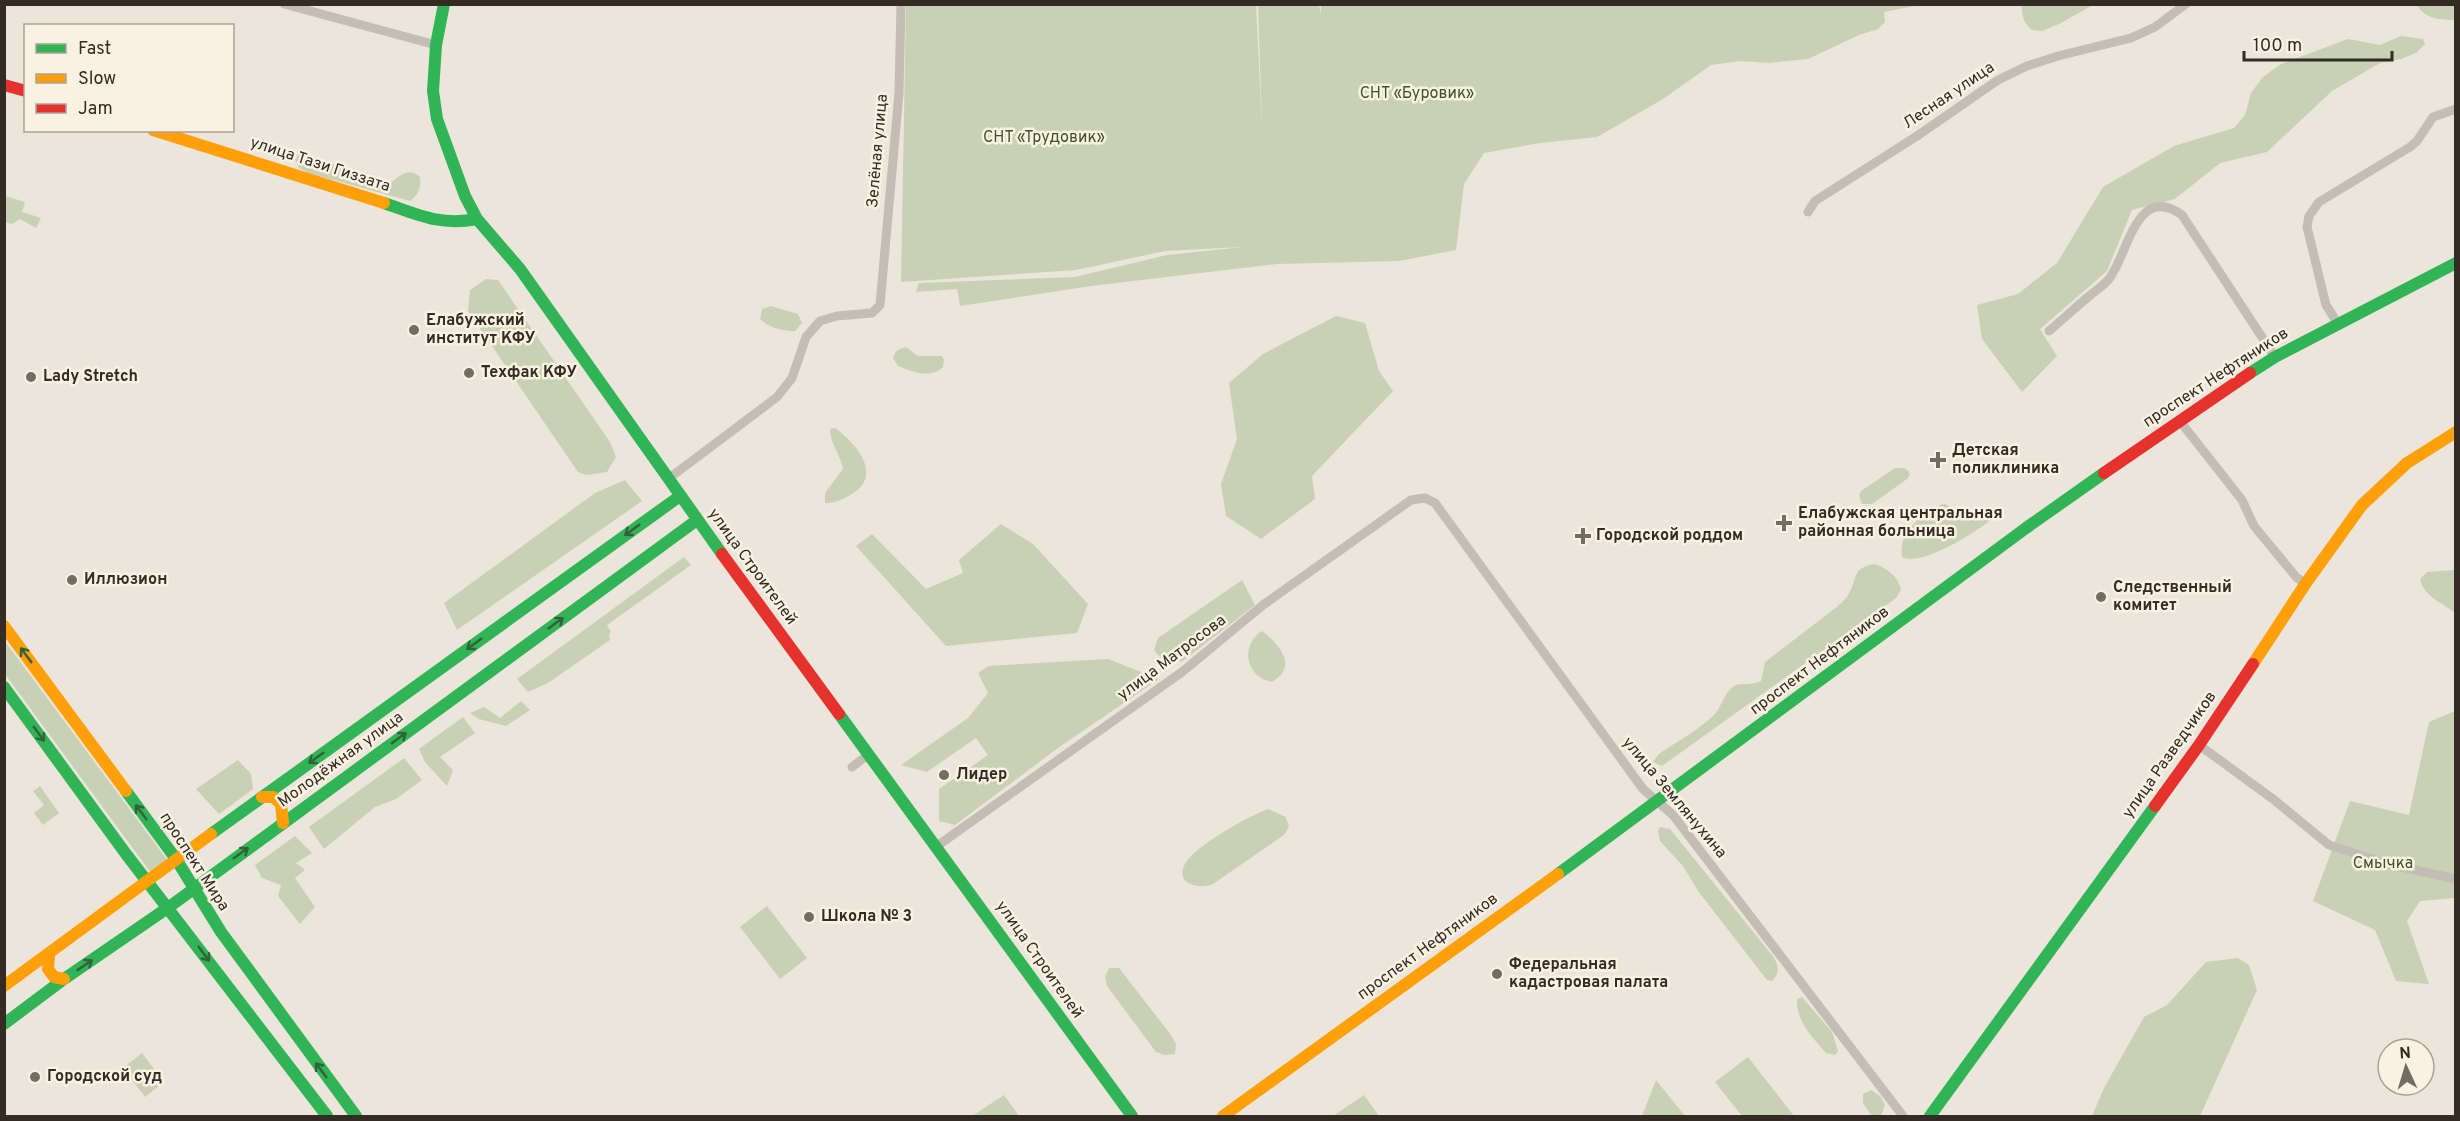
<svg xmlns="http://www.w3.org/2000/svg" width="2460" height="1121" font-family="Overpass,sans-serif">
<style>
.green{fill:#c9d1b4}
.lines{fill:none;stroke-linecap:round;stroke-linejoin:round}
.street{stroke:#c3bdb5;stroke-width:9}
.fast{stroke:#30b455;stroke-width:12}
.slow{stroke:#ff9f0a;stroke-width:12}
.jam{stroke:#e5322d;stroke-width:12}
.oneway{stroke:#326238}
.poi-dot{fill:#736c64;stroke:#f9f1e1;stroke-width:2}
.labels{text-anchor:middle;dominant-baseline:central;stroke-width:5;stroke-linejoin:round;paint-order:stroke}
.park-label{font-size:16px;fill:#3e5327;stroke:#f9f1e1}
.street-label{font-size:16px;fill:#332b24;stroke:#f9f1e1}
.poi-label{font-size:16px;font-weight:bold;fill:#332b24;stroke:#f9f1e1;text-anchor:start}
</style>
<rect width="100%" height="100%" fill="#ebe5db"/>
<path class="green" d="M1321,4H1920V5L1884,12L1885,22L1878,29L1859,35L1808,59L1769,63L1740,61L1711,65L1663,99L1597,137L1540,143L1484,153L1464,184L1456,250L1399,261L1277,264L1091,286L960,306L957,289L916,292L919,283L1075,277L1167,255L1243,247L1165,251L1076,270L901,282L906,5H1256L1262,126L1258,5H1319L1321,15Z
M2022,4H2093V5L2061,23L2042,31L2032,30C2024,23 2021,16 2022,4Z
M2417,5H2455V20C2440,20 2425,19 2417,5Z
M2401,36L2423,39L2425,44L2416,53L2401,59L2380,63L2332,91L2267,152L2220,163L2175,199L2132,210L2107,271L2040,329L2057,356L2022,392L1982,339L1977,305L2018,294L2057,263L2103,187L2174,146L2234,128L2245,115L2251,93L2263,77L2281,64L2348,39L2380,45Z
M300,152L387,183H391C400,175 409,167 420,177C421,188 419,194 410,201L308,173L299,168L295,160Z
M5,196L25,202L22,212L41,218L36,228L20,219L12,224L5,222Z
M486,279L498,280L610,442L616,457L607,472L586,475L578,472L468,311L470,290Z
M771,306L798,314L802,323L795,331C782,331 770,328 760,319L762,309Z
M1336,316L1365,323L1379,371L1393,391L1312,476L1315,499L1261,539L1226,516L1221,484L1237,439L1229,383L1263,354Z
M906,347L918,356H942L944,360L943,367C931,379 912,372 898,366L893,358C895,350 899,349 906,347Z
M835,428C857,444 883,475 852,494C845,498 834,504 825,503V493L843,469C841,455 830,444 830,429Z
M1895,468C1902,468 1907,467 1910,474L1907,479L1872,504H1862L1859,495L1861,491Z
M625,480L642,501L457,630L444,603L595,493Z
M1945,504L1967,516L1986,512L1990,515L1991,520C1974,533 1922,567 1902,557C1901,551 1902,543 1904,537C1909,525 1932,505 1945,504Z
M1001,524L1033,544L1088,604L1077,633L946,646L856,546L872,534L926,589L963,573L959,560Z
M684,557L691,565L607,625L611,632L609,634L610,640L548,683L528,692L517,679Z
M1875,564C1888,569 1898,576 1901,590L1896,598L1662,766L1653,762L1659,754C1676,742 1697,731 1713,716C1722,708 1723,693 1734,686C1741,682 1751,686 1761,681L1765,662L1838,606C1841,603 1846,599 1848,595C1859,578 1850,568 1875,564Z
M2455,570H2456L2455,613C2442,602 2425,598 2420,579L2427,572Z
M1242,580L1255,605L1183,661L1166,664L1154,650L1158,638Z
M1262,631C1279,644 1299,667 1272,682C1245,677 1240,645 1262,631Z
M4,640L168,861L151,873L5,674Z
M1108,659L1159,679L1058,748L955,825L939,821V789L988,755L976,738L927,772L901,765L968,718L988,693L978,673L988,666Z
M521,701L530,710L506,726L479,719L470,713L484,707L500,718Z
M2455,711V898L2420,901L2407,921L2429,984L2396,981L2375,930L2313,901L2350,801L2409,815L2429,722Z
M463,717L475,733L440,757L453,770L447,786L425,762L419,749Z
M404,758L422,780L396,799L375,807L324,849L309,827Z
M238,760L251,774L253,789L219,814L196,789Z
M40,786L59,813L43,825L34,813L44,805L33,791Z
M1268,809L1286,817L1289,827L1284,835L1213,884C1199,890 1174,884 1185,864C1194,846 1249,816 1268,809Z
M1660,827L1670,829L1772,955C1778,963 1781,973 1772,981L1767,980L1698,891L1683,866L1660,841L1658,831Z
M295,836L312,853L296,863L305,870L295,878L315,907L300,924L278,896L281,885L262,878L255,865Z
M767,906L807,958L780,979L740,927Z
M2238,958L2249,965L2257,990L2200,1116H2092L2104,1088L2144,1017L2167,1005L2206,962Z
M1109,968H1119L1171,1035L1176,1044L1175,1054L1165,1055L1156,1052L1107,986L1105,977Z
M1802,997L1832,1032L1838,1051L1835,1055L1826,1053C1812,1037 1796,1021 1797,999Z
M142,1053L164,1082L145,1097L123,1068Z
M1748,1057L1794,1116H1742L1715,1082Z
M1656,1080L1685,1116H1642Z
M1871,1090L1880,1096L1885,1105L1881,1116L1871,1115L1863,1103V1094Z
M1004,1095L1019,1116H972Z
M1364,1095L1379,1116H1333Z"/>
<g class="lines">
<path class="street" d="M284,4L436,45
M1808,212L1815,201L1917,136L1998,80L2027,66L2058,56L2131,38L2155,27L2186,4
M2338,324L2326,305L2307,227L2309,216L2319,202L2410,147L2417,141L2433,117L2456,109
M2049,331C2062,320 2075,308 2088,297C2095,291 2103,286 2109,279C2128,255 2136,182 2182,215L2275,357
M2179,420L2242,500L2254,526L2297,578L2306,583
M668,479L777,397L792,378L806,337L820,321L837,316L872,313L880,305L899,93L901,4
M2199,745L2273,799L2329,845L2388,864L2456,879
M852,767L869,754
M937,846L1182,672L1263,605L1411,500L1425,498L1435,503L1643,789L1673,815L1903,1116"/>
<path class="fast" d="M444,4L436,45L433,91L437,119L465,196L477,219L520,269L722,554
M384,203C419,215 440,226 477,219
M2250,373L2275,357L2456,263
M4,687L126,854L327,1116
M839,714L1132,1116
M126,791L176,859L221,932L356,1116
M211,834L680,496
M1558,874L2026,528L2104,473
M4,1024L64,979L169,907L697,520
M1930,1116L2155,806"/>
<path class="slow" d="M153,130L384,203
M4,626L126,791
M2253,664L2306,583L2362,505L2407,463L2456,432
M262,797H273L281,804L283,823
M49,955L48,969L54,977L64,979
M4,986L211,834
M1223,1116L1558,874"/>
<path class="jam" d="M4,85L26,91
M2104,473L2250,373
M722,554L839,714
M2155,806L2199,745L2253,664"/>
</g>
<defs><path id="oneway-shaft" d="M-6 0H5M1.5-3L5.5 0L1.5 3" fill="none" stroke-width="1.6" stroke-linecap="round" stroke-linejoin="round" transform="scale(1.5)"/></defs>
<g class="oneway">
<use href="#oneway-shaft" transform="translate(632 530) rotate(144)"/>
<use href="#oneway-shaft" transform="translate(556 623) rotate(-36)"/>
<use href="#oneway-shaft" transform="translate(474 644) rotate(144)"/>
<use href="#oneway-shaft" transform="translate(26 655) rotate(-127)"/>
<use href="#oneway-shaft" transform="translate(39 734) rotate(54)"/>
<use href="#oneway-shaft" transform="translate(399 738) rotate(-36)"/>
<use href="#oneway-shaft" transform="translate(316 758) rotate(144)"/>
<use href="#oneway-shaft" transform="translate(141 812) rotate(-127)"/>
<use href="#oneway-shaft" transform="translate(241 853) rotate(-36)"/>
<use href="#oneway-shaft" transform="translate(204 954) rotate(53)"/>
<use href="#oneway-shaft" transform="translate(85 965) rotate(-34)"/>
<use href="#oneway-shaft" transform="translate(321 1070) rotate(-127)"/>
</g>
<g class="poi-dot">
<circle cx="414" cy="330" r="6"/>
<circle cx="469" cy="373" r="6"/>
<circle cx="31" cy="377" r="6"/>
<path d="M1935 451h6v6h6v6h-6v6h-6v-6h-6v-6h6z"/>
<path d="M1781 514h6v6h6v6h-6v6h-6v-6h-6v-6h6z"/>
<path d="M1580 527h6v6h6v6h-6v6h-6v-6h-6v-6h6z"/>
<circle cx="72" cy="580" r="6"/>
<circle cx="2101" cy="597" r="6"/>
<circle cx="944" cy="775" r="6"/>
<circle cx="809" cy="917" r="6"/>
<circle cx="1497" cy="974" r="6"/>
<circle cx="35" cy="1077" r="6"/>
</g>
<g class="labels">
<g class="park-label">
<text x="1417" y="94">СНТ «Буровик»</text>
<text x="1044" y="138">СНТ «Трудовик»</text>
<text x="2383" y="864">Смычка</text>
</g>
<g class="street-label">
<text transform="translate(1949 96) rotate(-34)">Лесная улица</text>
<text transform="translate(878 151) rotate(-85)">Зелёная улица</text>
<text transform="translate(320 165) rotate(18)">улица Тази Гиззата</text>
<text transform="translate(2216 378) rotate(-33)">проспект Нефтяников</text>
<text transform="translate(752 567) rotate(54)">улица Строителей</text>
<text transform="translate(1172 658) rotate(-37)">улица Матросова</text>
<text transform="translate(1820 661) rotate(-37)">проспект Нефтяников</text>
<text transform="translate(2170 755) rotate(-55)">улица Разведчиков</text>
<text transform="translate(341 760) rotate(-36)">Молодёжная улица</text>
<text transform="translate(1674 798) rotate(50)">улица Землянухина</text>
<text transform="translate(194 862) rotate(57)">проспект Мира</text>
<text transform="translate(1428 947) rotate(-36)">проспект Нефтяников</text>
<text transform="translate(1039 960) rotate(55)">улица Строителей</text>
</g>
<g class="poi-label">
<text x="426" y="321">Елабужский<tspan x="426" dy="18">институт КФУ</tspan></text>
<text x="481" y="373">Техфак КФУ</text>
<text x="43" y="377">Lady Stretch</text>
<text x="1952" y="451">Детская<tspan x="1952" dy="18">поликлиника</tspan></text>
<text x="1798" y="514">Елабужская центральная<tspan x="1798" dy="18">районная больница</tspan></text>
<text x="1596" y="536">Городской роддом</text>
<text x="84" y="580">Иллюзион</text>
<text x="2113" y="588">Следственный<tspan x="2113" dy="18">комитет</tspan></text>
<text x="956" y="775">Лидер</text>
<text x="821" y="917">Школа № 3</text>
<text x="1509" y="965">Федеральная<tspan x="1509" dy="18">кадастровая палата</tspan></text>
<text x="47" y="1077">Городской суд</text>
</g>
</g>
<rect width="2460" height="1121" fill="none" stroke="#332b24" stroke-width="12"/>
<rect x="24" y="24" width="210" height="108" fill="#f9f1e1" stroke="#aaa295" stroke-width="1.5"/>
<rect x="36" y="44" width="30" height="9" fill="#30b455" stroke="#aaa295" stroke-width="1.5"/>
<text x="78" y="54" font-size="18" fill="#332b24">Fast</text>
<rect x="36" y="74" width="30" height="9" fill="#ff9f0a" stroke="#aaa295" stroke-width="1.5"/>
<text x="78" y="84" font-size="18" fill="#332b24">Slow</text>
<rect x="36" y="104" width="30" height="9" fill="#e5322d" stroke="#aaa295" stroke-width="1.5"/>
<text x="78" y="114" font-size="18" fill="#332b24">Jam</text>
<g transform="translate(2406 1067) rotate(356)"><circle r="28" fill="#f9f1e1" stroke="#aaa295" stroke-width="1.5"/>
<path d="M0-4.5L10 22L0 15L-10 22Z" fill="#736c64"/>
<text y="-9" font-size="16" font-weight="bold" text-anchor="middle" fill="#332b24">N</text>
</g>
<path d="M2244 51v9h148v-9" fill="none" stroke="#332b24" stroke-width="3"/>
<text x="2253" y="51" font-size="18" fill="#332b24" stroke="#f9f1e1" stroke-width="4.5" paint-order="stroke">100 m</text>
</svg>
